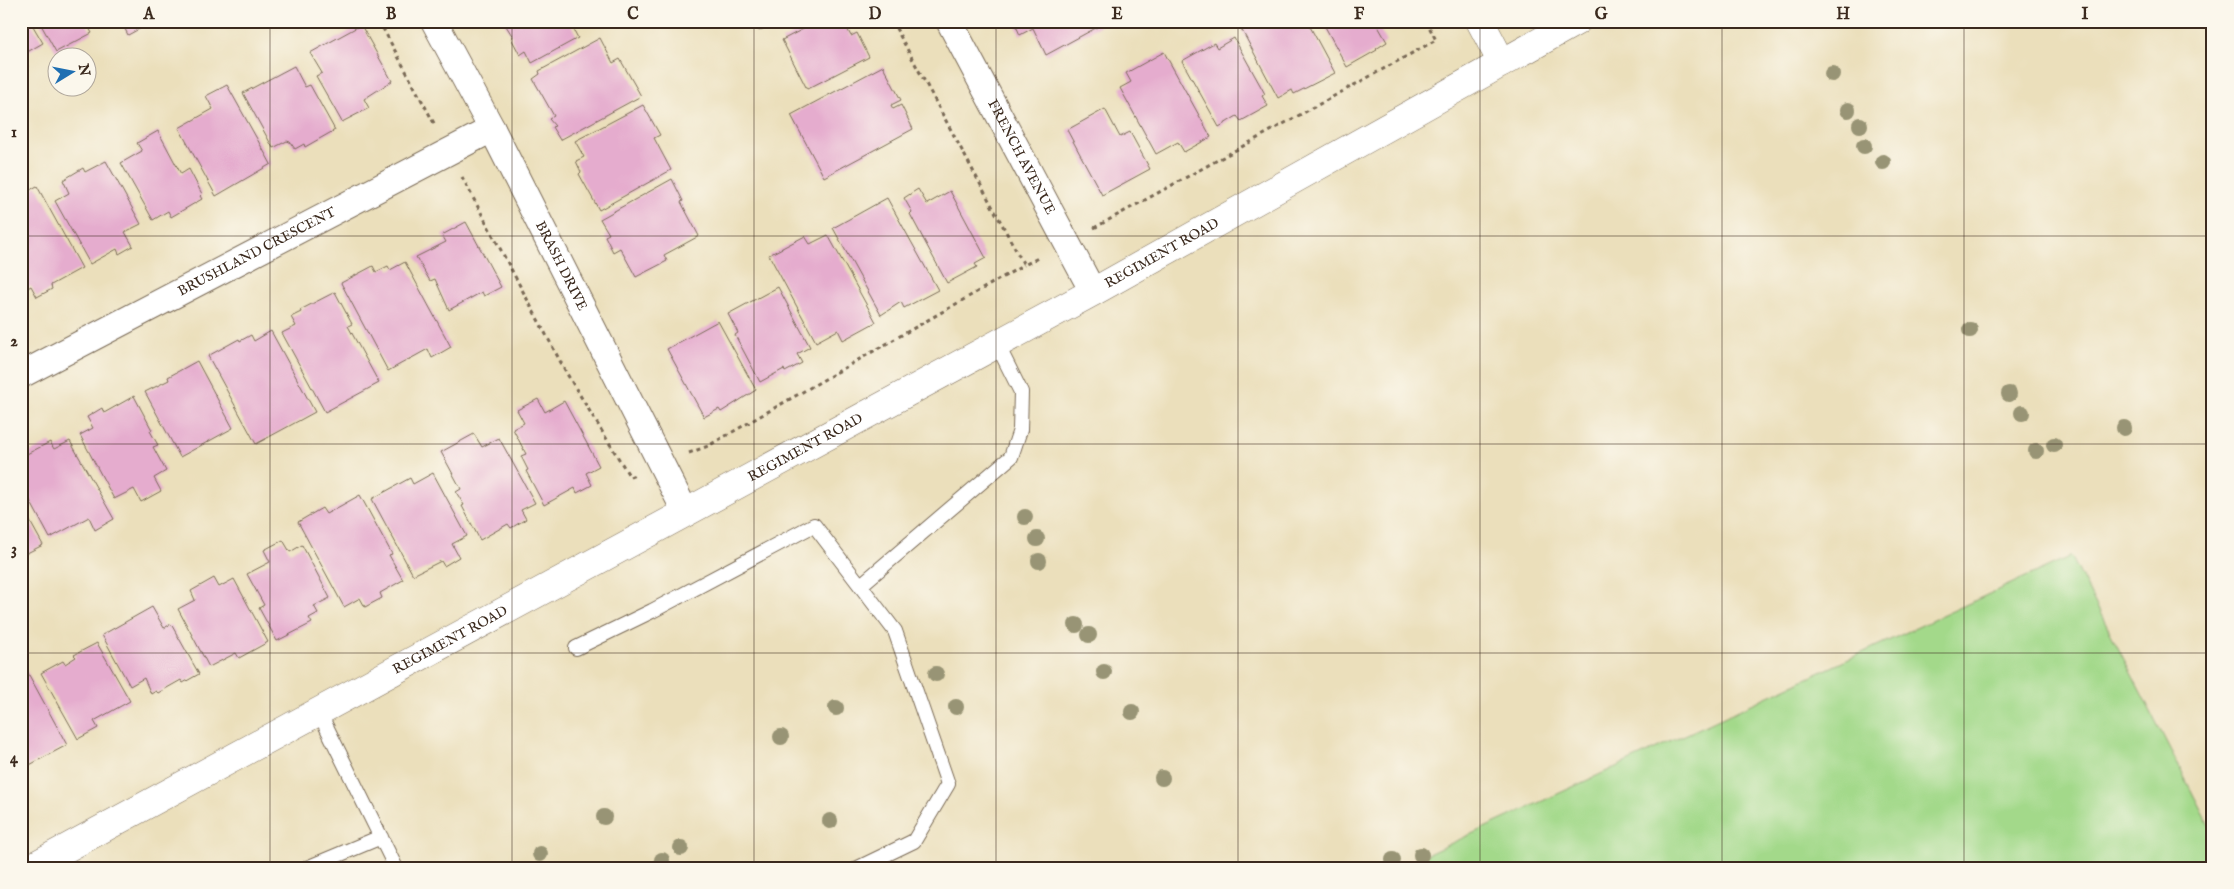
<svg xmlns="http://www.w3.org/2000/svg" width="2234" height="889" font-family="'IM FELL English',serif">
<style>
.grass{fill:#a3d98a;stroke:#6f8254}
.building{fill:#e5acce}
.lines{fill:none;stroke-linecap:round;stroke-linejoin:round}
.service-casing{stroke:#796955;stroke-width:16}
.minor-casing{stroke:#796955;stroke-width:28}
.tertiary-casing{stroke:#796955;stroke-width:29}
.path{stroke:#796955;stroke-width:3;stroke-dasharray:4 4;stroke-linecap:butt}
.service{stroke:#fff;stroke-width:14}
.minor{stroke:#fff;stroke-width:26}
.tertiary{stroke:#fff;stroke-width:28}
.tree{fill:#989474}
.grid{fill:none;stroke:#3b2a1e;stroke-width:1;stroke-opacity:0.55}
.labels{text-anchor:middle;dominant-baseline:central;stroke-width:5;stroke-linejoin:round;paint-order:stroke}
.street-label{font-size:14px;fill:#3b2a1e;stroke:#fbf7ec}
.neatline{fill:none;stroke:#3b2a1e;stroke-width:2}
.grid-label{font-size:16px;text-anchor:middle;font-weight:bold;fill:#3b2a1e}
</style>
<rect width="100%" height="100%" fill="#fbf7ec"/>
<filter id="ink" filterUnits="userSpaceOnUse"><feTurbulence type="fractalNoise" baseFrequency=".02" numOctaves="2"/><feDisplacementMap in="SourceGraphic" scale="10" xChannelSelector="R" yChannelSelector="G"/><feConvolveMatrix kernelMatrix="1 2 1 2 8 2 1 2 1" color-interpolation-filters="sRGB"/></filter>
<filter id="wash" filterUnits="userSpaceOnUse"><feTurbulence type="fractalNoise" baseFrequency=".0096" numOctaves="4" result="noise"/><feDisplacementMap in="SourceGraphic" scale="20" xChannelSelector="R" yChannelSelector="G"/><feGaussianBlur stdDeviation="1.12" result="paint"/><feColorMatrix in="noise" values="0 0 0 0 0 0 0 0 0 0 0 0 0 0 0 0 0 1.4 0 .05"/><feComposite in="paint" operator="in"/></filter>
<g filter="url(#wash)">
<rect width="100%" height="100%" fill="#ebdfbb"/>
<path class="grass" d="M2071,556L2213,833V868H1398Z"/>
<g id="blocks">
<path class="building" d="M21,21H30L43,43L22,55L28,67L21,71Z
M39,21H85L92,33L56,52Z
M121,21H150V23L128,35Z
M503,21H569L578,38L532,63L526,51L520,55L511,38L513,37Z
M753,21H776L759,31Z
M810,21H843L851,36L857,33L869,57L807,89L782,40L811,25Z
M1014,21H1104L1105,23L1046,55L1033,28L1020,35Z
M1237,21H1307L1335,73L1294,94L1292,90L1278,98Z
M1322,21H1375L1387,42L1376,49L1377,50L1347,67Z
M361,25L392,81L364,99L369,108L342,122L316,76L322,73L310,53Z
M600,38L613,63L620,59L641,96L560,140L552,127L555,126L549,119L554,116L533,79L540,74L539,71Z
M1234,38L1265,94L1262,96L1268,106L1241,121L1237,116L1219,127L1182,61L1214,43L1217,48Z
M1164,52L1211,137L1184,152L1178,142L1156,154L1120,88L1131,82L1126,73Z
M294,66L305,87L310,85L335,130L305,147L304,144L295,149L290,142L287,141L273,148L243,93Z
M883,66L901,100L891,105L893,109L901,105L913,129L824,177L791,115Z
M227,85L271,164L216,196L179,128L213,109L206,96Z
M643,105L660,135L654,138L671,170L599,210L579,174L581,172L576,161L584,157L575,141Z
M1105,109L1120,137L1130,132L1150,169L1102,195L1067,130Z
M158,131L181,174L189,169L202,194L200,196L202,199L171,217L168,211L153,220L121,163L142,151L137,143Z
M106,161L141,224L125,232L133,246L119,254L117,249L90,264L55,201L69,193L63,180L83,168L85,172Z
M672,179L683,201L681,202L699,236L664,255L667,261L636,277L620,248L613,252L605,236L609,234L600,219Z
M37,186L82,268L51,285L52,289L37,297L31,286L21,292V195Z
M918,189L927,204L950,191L986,258L975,264L977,267L947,283L910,214L912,212L904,198Z
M887,198L938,290L904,308L901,302L881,315L833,228Z
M466,222L501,287L484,296L482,292L449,310L435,279L430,281L416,257L446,242L442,235Z
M828,235L876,322L843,340L838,330L816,342L769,255L805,236L810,244Z
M405,262L451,347L432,358L428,349L388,371L341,283L373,266L376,272L388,266L390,270Z
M778,287L810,347L797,354L802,363L785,372L784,369L760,382L735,335L738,333L728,314Z
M335,292L352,324L348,326L379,383L325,412L282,333L296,326L291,317L301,312L300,310Z
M718,321L756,390L721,412L719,409L704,417L667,349Z
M271,331L315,412L256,444L208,356L239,339L240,341L251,335L254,341Z
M197,361L233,428L180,457L145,392L169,380L168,377Z
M134,396L152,430L150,431L158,445L153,447L166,471L154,478L161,491L141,502L134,489L114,499L80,435L93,428L87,417L102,408L104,413Z
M538,399L545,412L564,401L599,466L586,473L592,485L577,493L575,488L544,505L526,471L528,470L521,456L526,454L513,429L524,423L517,410Z
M474,434L482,447L499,438L535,503L521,510L526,519L511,528L508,524L480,540L462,506L464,505L456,492L461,489L441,452Z
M70,441L114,519L95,530L89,517L50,538L21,484V457L50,442L54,449Z
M433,473L467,536L452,544L459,557L444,566L441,561L413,575L372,499L410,478L413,484Z
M360,495L392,554L389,555L403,580L380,593L382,598L365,607L360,598L344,607L298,522L322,508L326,514Z
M21,505L43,545L21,556Z
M283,540L290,552L302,545L330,598L314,606L318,613L309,618L312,623L277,641L259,608L264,605L247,574L270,562L264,550Z
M214,578L219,587L234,579L268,642L239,658L236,653L209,667L178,609L195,600L191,591Z
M152,607L164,628L171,624L199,674L183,683L181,680L158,693L156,691L151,694L144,678L130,686L102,635Z
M97,643L130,701L94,721L98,728L78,739L41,673L63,661L65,664L76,657L74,655Z
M23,664L67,745L22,769L21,665Z"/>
</g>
</g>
<g filter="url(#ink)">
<use href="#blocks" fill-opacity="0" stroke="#796955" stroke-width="1"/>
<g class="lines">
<g class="service-casing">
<path id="service" d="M861,585L1011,457L1020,430L1021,392L997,344
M576,648L652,611L814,525L895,631L948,784L914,841L858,868
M319,712L396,868
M307,868L381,837"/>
</g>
<g class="minor-casing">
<g id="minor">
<path id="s1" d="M434,21L492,129L686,513"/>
<path id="s2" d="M949,21L1093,292"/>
<path id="s3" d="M21,375L492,129"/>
</g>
</g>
<g class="tertiary-casing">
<g id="tertiary">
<path d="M1480,21L1502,63"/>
<path id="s4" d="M30,868L1093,292L1577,21"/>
</g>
</g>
<path class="path" d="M379,21L435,125
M892,21L1024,265L1040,257
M462,177L567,374L630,477L635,475
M1094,228L1436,40L1426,21
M689,453L708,446L1024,265"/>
<use href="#service" class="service"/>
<use href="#minor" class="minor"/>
<use href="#tertiary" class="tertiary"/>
</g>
<g class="tree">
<circle cx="1832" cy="74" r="8"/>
<circle cx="1848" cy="110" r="8"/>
<circle cx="1860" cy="125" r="8"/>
<circle cx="1864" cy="146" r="8"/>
<circle cx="1883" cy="162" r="8"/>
<circle cx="1970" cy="330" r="8"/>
<circle cx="2009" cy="394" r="8"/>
<circle cx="2022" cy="413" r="8"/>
<circle cx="2124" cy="428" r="8"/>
<circle cx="2054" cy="445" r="8"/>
<circle cx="2036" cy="451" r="8"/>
<circle cx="1025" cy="517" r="8"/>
<circle cx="1037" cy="539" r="8"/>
<circle cx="1039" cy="561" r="8"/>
<circle cx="1076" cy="625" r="8"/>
<circle cx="1089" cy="635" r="8"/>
<circle cx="1104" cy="672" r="8"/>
<circle cx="936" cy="674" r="8"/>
<circle cx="956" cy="707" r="8"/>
<circle cx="836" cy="708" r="8"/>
<circle cx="1132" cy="712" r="8"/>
<circle cx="781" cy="737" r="8"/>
<circle cx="1162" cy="778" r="8"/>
<circle cx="604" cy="817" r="8"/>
<circle cx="830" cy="821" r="8"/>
<circle cx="681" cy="848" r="8"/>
<circle cx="540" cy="854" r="8"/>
<circle cx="1421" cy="855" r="8"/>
<circle cx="662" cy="860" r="8"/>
<circle cx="1393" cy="860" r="8"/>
</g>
</g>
<path class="grid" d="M270,21V868M512,21V868M754,21V868M996,21V868M1238,21V868M1480,21V868M1722,21V868M1964,21V868M21,236H2213M21,444H2213M21,653H2213"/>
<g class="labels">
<g class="street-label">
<text stroke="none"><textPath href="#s2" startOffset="154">FRENCH AVENUE</textPath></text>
<text stroke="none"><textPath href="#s3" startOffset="266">BRUSHLAND CRESCENT</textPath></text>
<text stroke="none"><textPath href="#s4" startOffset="1288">REGIMENT ROAD</textPath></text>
<text stroke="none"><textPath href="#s1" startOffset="276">BRASH DRIVE</textPath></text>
<text stroke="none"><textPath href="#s4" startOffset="882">REGIMENT ROAD</textPath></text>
<text stroke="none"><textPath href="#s4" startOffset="478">REGIMENT ROAD</textPath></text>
</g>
</g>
<rect width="2234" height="889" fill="none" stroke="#fbf7ec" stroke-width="55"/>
<g transform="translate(72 72) rotate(80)"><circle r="24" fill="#fbf7ec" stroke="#aea59a"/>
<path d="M0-4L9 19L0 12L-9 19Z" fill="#1f6fb2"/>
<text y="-8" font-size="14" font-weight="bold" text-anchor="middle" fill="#3b2a1e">N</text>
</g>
<rect x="28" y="28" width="2178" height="834" class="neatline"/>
<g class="grid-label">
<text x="149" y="19">A</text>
<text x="391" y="19">B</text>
<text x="633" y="19">C</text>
<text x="875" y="19">D</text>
<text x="1117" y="19">E</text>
<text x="1359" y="19">F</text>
<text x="1601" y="19">G</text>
<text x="1843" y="19">H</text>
<text x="2085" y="19">I</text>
<text x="14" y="137">1</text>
<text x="14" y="346">2</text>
<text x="14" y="554">3</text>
<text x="14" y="763">4</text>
</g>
</svg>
